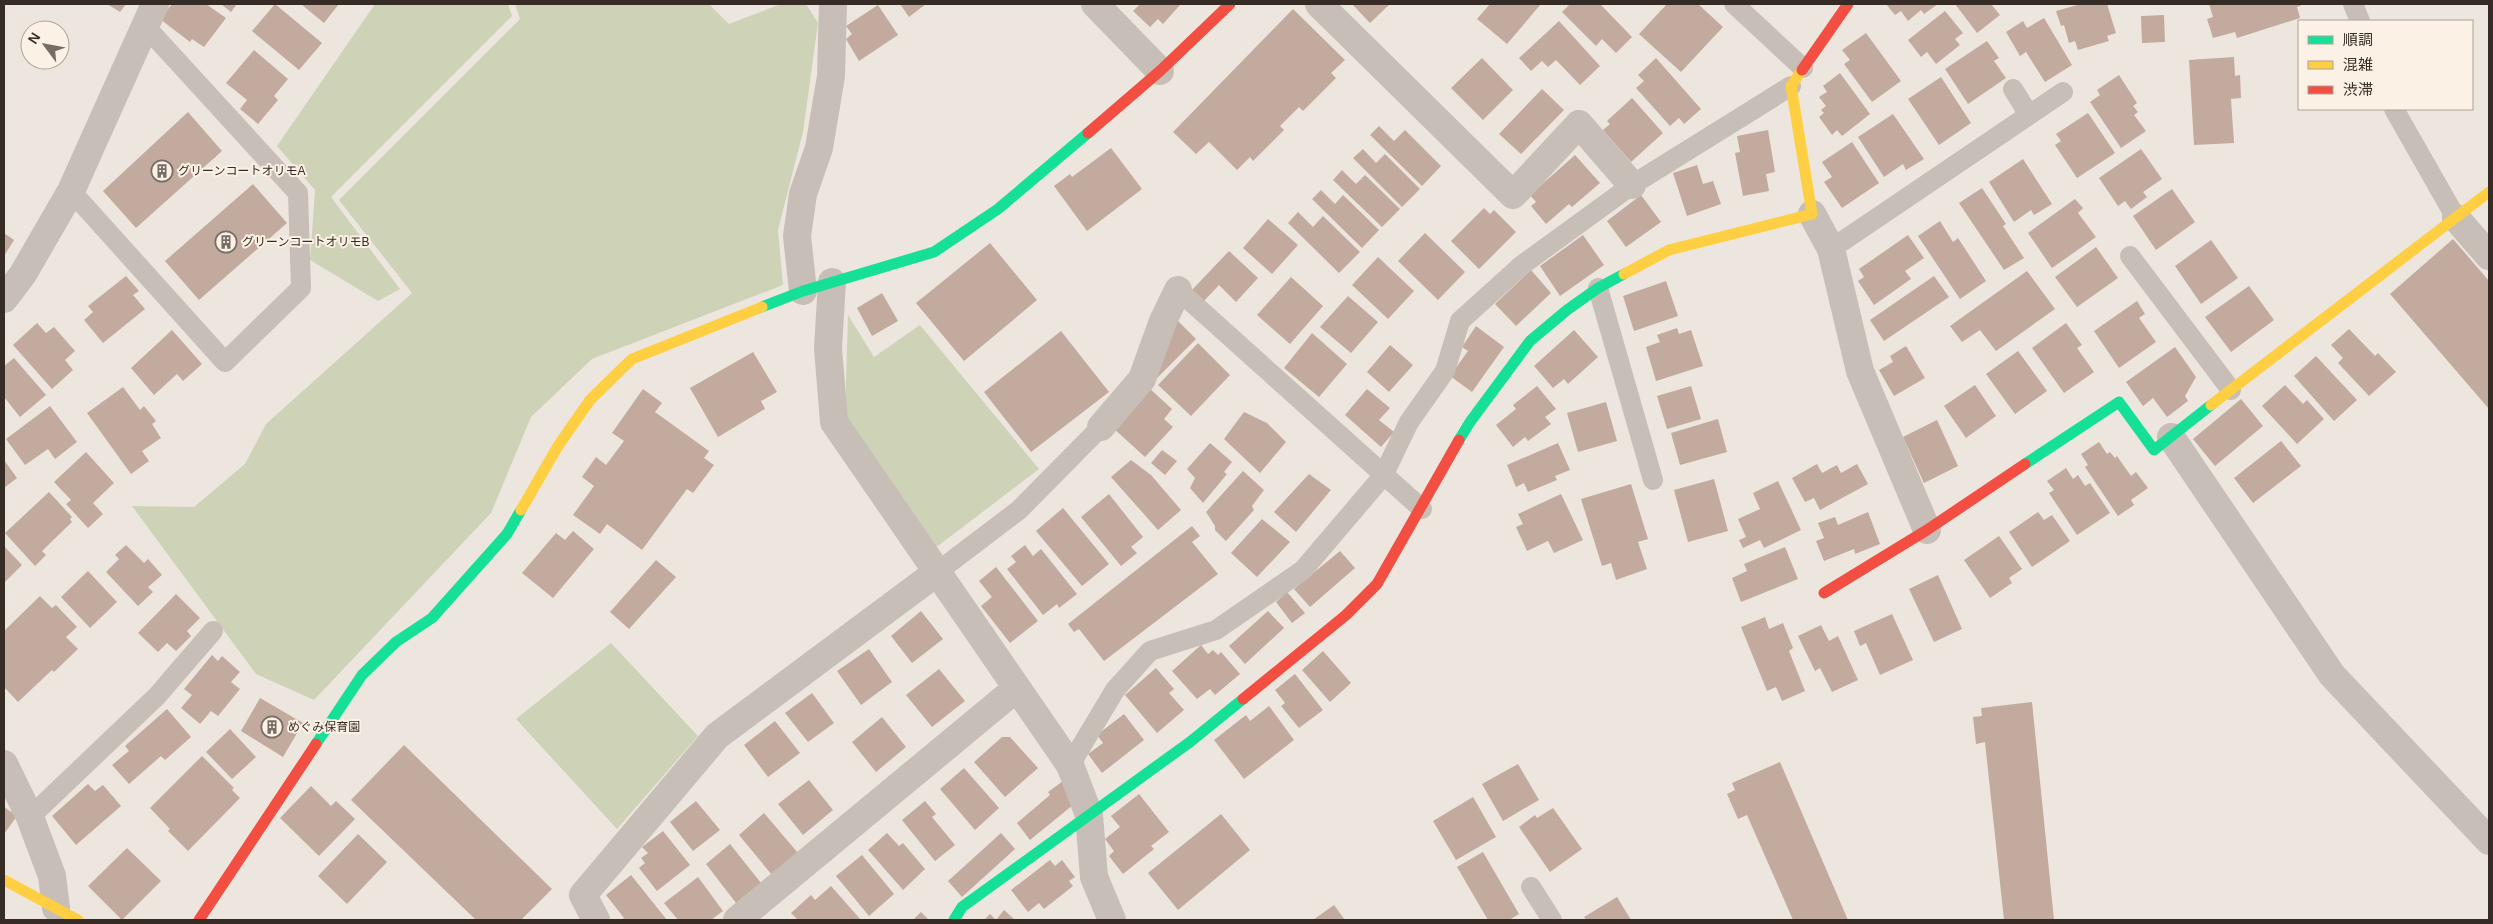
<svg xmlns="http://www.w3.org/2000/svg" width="2493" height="924" font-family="Helvetica,'Noto Sans JP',sans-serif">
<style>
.green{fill:#ced3b7}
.building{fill:#c2aa9e}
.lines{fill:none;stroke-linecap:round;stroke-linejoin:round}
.lane{stroke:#c6beb7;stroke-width:20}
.street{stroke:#c6beb7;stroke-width:28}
.fast{stroke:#16e098;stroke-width:11}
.slow{stroke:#ffcf43;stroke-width:11}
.jam{stroke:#f24e42;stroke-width:11}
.labels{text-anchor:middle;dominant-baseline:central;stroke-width:4;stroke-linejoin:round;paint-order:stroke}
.poi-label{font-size:12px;fill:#372b26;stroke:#fbf1e4;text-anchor:start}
</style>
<rect width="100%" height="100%" fill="#ede6de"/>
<path class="green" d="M375,4H508L512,16L331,197L400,289L378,301L310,260L315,190L277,146Z
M515,4H709L729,24L781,4H806L818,23L803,132L778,230L783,285L592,359L531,417L491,513L314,700L256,674L132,506L194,507L245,464L266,424L412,293L339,200L520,19Z
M848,315L874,357L920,325L1039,469L934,549L845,415Z
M611,643L698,736L617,829L516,719Z"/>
<path class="building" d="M107,4H126L120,12Z
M172,4H206L226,18L204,47L192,39L190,42L160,19Z
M221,4H237L231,12Z
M275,4L322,43L299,70L252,31Z
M301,4H339L324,23Z
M900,4H926L909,17Z
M1140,4H1178L1180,5L1163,24L1158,19L1150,27L1133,11Z
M1352,4H1390L1370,23Z
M1490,4H1541L1507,44L1477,19Z
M1570,4H1600L1632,37L1616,53L1602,39L1596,46L1562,12Z
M1667,4H1698L1723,27L1681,72L1639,34Z
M1886,4H1938L1924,14L1921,10L1908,21L1901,11L1895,15Z
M1955,4H1991L2000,15L1977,33Z
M2081,4H2107L2116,33L2107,36L2109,41L2078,50L2075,41L2069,43L2064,25L2061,26L2056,11Z
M2209,4H2304L2297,7L2300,18L2237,38L2235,32L2213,38L2207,19L2213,17Z
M878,5L898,35L859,61L846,39L852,34L846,26Z
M1293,9L1345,60L1331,73L1336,78L1303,111L1299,107L1280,126L1284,130L1253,161L1250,157L1237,170L1209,142L1196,154L1173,132Z
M1945,11L1963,33L1955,39L1960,45L1936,64L1927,52L1921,57L1908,40Z
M2164,15L2165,42L2142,43L2141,16Z
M2044,18L2072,65L2045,82L2026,52L2020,56L2006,32L2023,21L2027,28Z
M1559,21L1600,66L1580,85L1556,60L1548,67L1542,61L1531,71L1519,58Z
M1866,33L1901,81L1872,102L1844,64L1850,60L1842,50Z
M1987,41L1999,58L1994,61L2006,78L1968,104L1945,69Z
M254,50L288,79L274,96L278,100L258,124L240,109L247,100L226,83Z
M2234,57L2235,76L2240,75L2241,98L2231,99L2234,143L2194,145L2189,60Z
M1482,58L1513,90L1483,120L1451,88Z
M1656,58L1701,109L1684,124L1679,118L1670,126L1636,88L1644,81L1638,75Z
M1840,73L1870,114L1842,136L1837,130L1832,135L1819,117L1824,113L1821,110L1826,106L1819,97L1827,92L1823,86Z
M2119,75L2137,103L2133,106L2138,112L2134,115L2146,131L2121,148L2090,102L2100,95L2097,90Z
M1941,77L1971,123L1939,145L1908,99Z
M1542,89L1564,110L1521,154L1499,134Z
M1632,98L1663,133L1631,162L1603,130L1610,124L1607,121Z
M188,112L222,151L136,228L103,191Z
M2088,113L2115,153L2077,178L2055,145L2061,141L2056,134Z
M1893,114L1924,159L1906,170L1903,164L1884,177L1858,137Z
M1379,126L1394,141L1405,130L1441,166L1422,186L1370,135Z
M1768,130L1775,172L1766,174L1769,191L1743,196L1735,153L1740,152L1737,136Z
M1852,142L1879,183L1842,208L1824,182L1832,177L1822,162Z
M1111,148L1142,189L1087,231L1054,186L1070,174L1072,177Z
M1363,149L1376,163L1385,154L1420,189L1402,207L1353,158Z
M2141,149L2162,179L2143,192L2147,197L2131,209L2125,201L2118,206L2099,178Z
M1575,155L1600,183L1572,207L1569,204L1546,224L1531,206L1536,202L1530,195Z
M2023,159L2052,204L2034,215L2031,210L2014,222L1989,182Z
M1697,165L1703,184L1713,181L1721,204L1687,216L1673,173Z
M1342,170L1356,184L1365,175L1400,209L1382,227L1333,180Z
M253,184L287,223L199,300L165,261Z
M1982,188L2006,224L2003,226L2024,258L2004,270L1959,203Z
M2172,189L2195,222L2156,250L2133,216Z
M1321,190L1335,204L1343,195L1379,230L1362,248L1312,199Z
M1641,195L1661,222L1626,247L1607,221Z
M2075,199L2083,208L2078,213L2096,237L2052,268L2028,233Z
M1484,208L1490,214L1494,210L1516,232L1479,269L1451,241Z
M1298,212L1313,227L1323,216L1360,252L1339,273L1288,223Z
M1268,219L1298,245L1272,274L1243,248Z
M1940,221L1953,242L1958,238L1986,281L1960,299L1918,236Z
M4,233L14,240L4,256Z
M1425,233L1465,272L1438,300L1398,261Z
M1583,235L1604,265L1560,296L1540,266Z
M1908,235L1924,258L1905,271L1911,279L1874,305L1858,281L1864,277L1859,269Z
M2453,239L2489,281V409L2390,294Z
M2211,240L2238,278L2201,304L2175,266Z
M990,243L1037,300L964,361L916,303Z
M2096,247L2118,278L2077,307L2055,277Z
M1229,251L1258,278L1236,302L1219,285L1202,303L1190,292Z
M1378,257L1414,291L1388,319L1352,285Z
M1531,270L1551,293L1516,326L1495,304Z
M2027,271L2055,309L1996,351L1980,330L1962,342L1950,326Z
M126,276L139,291L133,295L145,309L103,343L84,320L93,312L88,306Z
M1934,276L1949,297L1884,341L1870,320Z
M1291,277L1323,306L1290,344L1257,315Z
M1666,281L1678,316L1634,331L1623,296Z
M2249,286L2274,320L2231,352L2205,317Z
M882,293L898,321L872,336L857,308Z
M1348,296L1378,322L1351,353L1320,327Z
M2137,301L2145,314L2139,318L2156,342L2119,368L2094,331Z
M1175,318L1196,339L1156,379Z
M37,323L46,333L54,327L75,351L65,360L73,370L52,389L13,345Z
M2066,323L2082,345L2077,348L2094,372L2064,393L2032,348Z
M1476,326L1504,347L1472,392L1450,376L1468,351L1462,347Z
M1677,328L1679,334L1691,330L1703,366L1656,381L1646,347L1660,342L1657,335Z
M2349,329L2375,356L2378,353L2396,372L2369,396L2338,363L2343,358L2331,345Z
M172,330L202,364L183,381L177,374L154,395L131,368Z
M1574,330L1598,357L1568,384L1564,379L1553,388L1534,366Z
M1061,331L1109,392L1031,452L984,392Z
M1312,333L1347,364L1319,397L1284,368Z
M1198,343L1230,375L1191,416L1158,385Z
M1390,345L1413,365L1389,392L1367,372Z
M1906,346L1925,378L1894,396L1879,370L1893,362L1890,356Z
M2175,347L2196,377L2185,396L2188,401L2167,417L2153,398L2143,406L2126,382Z
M2018,351L2047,391L2015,414L1986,374Z
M753,352L777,392L761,401L765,409L718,437L690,388Z
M2316,356L2357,400L2334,421L2294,376Z
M14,358L46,395L20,417L4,397V366Z
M1975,385L1996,416L1966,438L1944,406Z
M2285,385L2303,404L2307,400L2324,419L2297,444L2262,406Z
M1537,386L1556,409L1545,417L1551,424L1528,441L1525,437L1513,447L1496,425L1516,409L1513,405Z
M1691,386L1701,419L1667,429L1657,396Z
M123,387L140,410L144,406L156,421L152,424L161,438L142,451L149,461L131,474L87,413Z
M1148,387L1172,409L1164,419L1173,427L1145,457L1112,427Z
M643,389L662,403L655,412L709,451L704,458L714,465L693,493L687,489L642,550L607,524L600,534L573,515L594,486L582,477L596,457L606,465L624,441L612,433Z
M1367,389L1390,408L1379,420L1394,432L1381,447L1345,415Z
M2241,399L2263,426L2215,466L2193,439Z
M1606,402L1617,441L1578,452L1567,413Z
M50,406L77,442L55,459L48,449L25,465L6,439Z
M1244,412L1267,423L1286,442L1260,473L1224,439Z
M1718,419L1727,452L1680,465L1671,433Z
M1937,420L1958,466L1924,483L1903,437Z
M2281,441L2301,466L2253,503L2234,478Z
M2099,442L2107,454L2110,452L2115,458L2117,456L2131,476L2136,472L2148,488L2131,500L2134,505L2118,516L2085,467L2088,465L2081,454Z
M1210,443L1232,462L1224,472L1227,474L1203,503L1190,488L1195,478L1187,469Z
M1558,443L1570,470L1555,476L1557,480L1528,492L1524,483L1516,487L1507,465Z
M1162,450L1177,461L1165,475L1151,463Z
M86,452L114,483L93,503L103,514L88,528L66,504L71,500L54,482Z
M4,460L17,478L4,488Z
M1131,460L1151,475L1181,510L1158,530L1111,477Z
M1817,464L1822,473L1837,465L1841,473L1857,464L1868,484L1820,510L1814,498L1805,502L1792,478Z
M2066,468L2073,479L2078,475L2085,486L2090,483L2110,513L2077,535L2049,493L2054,490L2047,481Z
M1243,471L1264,490L1252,506L1254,510L1226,541L1215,530V526L1206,512Z
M1309,474L1331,490L1296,532L1274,512Z
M1714,479L1728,531L1688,542L1674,490Z
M1778,481L1801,530L1764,548L1760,540L1743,548L1739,540L1746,537L1738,519L1760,509L1753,493Z
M1631,484L1648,539L1638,542L1647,569L1616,580L1611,563L1602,566L1581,499Z
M49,492L72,517L70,519L72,522L42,551L46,555L35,566L5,533Z
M1109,494L1143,537L1131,547L1137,553L1121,566L1081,517Z
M1561,494L1583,540L1554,553L1548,541L1527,551L1516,527L1523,524L1518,514Z
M1063,508L1109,564L1082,586L1036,531Z
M1868,512L1880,544L1855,554L1854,549L1824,561L1816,541L1824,538L1818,523L1835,517L1838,525Z
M2038,512L2044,520L2052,515L2070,541L2032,567L2009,532Z
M1262,519L1290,542L1257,577L1231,553Z
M1192,526L1200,536L1192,542L1218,574L1104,661L1079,629L1074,632L1068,624Z
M573,531L594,549L553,598L522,573L556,533L565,540Z
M1999,536L2022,569L2009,578L2012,583L1990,598L1964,560Z
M126,545L144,563L148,559L162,575L148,587L153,592L138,606L106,572L119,559L115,555Z
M1025,545L1033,556L1041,549L1077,594L1059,608L1057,604L1043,615L1007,569L1016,562L1011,556Z
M4,546L22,565L4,583Z
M1785,547L1798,579L1741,602L1732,578L1747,571L1744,564Z
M1340,551L1355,568L1310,607L1294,589Z
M656,560L676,577L629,629L610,612Z
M996,567L1038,621L1010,643L981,606L992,597L979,581Z
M88,571L117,602L90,628L61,597Z
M1938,575L1962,629L1934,642L1909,589Z
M1287,592L1305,613L1292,623L1276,602Z
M176,594L200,618L187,631L191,636L176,651L167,643L158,652L138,633Z
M40,596L52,608L56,605L77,627L66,637L78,649L54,672L52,670L18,702L4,687V631Z
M921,611L943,639L912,663L891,636Z
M1268,611L1284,628L1245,664L1229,646Z
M1892,614L1913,660L1880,675L1866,643L1860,646L1854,631Z
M1765,617L1769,629L1783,623L1793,648L1789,651L1805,691L1782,701L1776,687L1767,691L1741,627Z
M1821,625L1829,641L1838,636L1858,680L1832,692L1820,668L1815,671L1798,636Z
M1201,645L1208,654L1213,650L1218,655L1221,652L1240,674L1215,695L1210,689L1197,699L1172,671Z
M869,649L892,682L861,705L837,671Z
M1323,651L1351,683L1330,702L1302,670Z
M212,655L218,661L222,656L240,672L231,682L240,689L218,716L211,711L200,724L181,708L192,695L184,689Z
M1156,668L1174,689L1169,693L1184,710L1157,733L1125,695Z
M939,669L965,701L932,727L906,695Z
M1295,674L1323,710L1299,728L1281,706L1285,703L1275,690Z
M812,693L834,723L808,742L785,713Z
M260,698L303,723L283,757L241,731Z
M2032,702L2054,920H2004L1985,742L1976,744L1973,717L1982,716L1981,708Z
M1269,706L1294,740L1244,779L1214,740L1246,715L1250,721Z
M167,709L191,737L165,760L161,756L129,784L112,765L129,751L125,746Z
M1124,714L1144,740L1102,773L1088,754L1103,743L1097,735Z
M882,717L906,747L876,772L852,742Z
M775,721L800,753L768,777L744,745Z
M230,729L256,757L232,779L206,752Z
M1002,737H1010L1038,768L1005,797L974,762Z
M404,745L552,889L521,920H476L351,800Z
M202,756L234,788L232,790L240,798L188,851L168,831L170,829L150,808Z
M1780,762L1848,920H1793L1747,815L1738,819L1727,794L1735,790L1732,783Z
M1518,764L1539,800L1503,821L1482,784Z
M964,768L999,808L975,830L940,789Z
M809,780L833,810L803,835L778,804Z
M1063,781L1073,805L1030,840L1017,823L1050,795L1048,792Z
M88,784L95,791L103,785L121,806L76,845L52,816Z
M311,786L331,806L336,801L355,819L319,856L280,818Z
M1139,794L1169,832L1151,846L1154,849L1123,874L1109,856L1114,851L1105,839L1120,827L1111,816Z
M1473,797L1496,837L1456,860L1433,821Z
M696,801L720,830L693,851L670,822Z
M925,801L936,814L932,817L955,845L935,861L902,820Z
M4,807L17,816L4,834Z
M1553,808L1582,849L1550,872L1519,827L1535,815L1537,818Z
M764,813L798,853L772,875L739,835Z
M1221,814L1250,850L1178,910L1148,873Z
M663,831L690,865L657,891L639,868L645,863L641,858L648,853L642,847Z
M887,833L899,846L903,843L925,869L903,890L868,850Z
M1001,833L1015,849L962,897L948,881Z
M358,834L387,862L347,904L318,876Z
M730,844L761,883L736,903L706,864Z
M127,848L161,881L122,920L88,886Z
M1483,852L1519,914L1509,920H1488L1457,867Z
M862,855L894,894L869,916L836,876Z
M1050,860L1055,866L1062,860L1075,877L1069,881L1073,886L1044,909L1039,903L1028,912L1011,890Z
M631,875L667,920H621L624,918L606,895Z
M698,877L723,911L711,920H678L664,903Z
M831,886L861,920H798L791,913L811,895L815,900Z
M1617,897L1631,920H1586L1584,917Z
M1334,905L1345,920H1313Z
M1004,910L1015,920H984L990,914L996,920Z
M921,912L929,920H913Z"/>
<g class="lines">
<path class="lane" d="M1734,4L1803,68
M2353,4L2360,21
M2013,89L2029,115
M2394,109L2456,218
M71,191L225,362L301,288L298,193L146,27
M1831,249L2063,92
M2130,256L2231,390
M1598,288L1653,480
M1178,290L1422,509
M936,573L1019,510L1101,427
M1070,765L1115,690L1150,651L1216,630L1303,570L1383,476L1409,422L1445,371L1460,321L1522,265L1632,185L1791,86
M30,817L157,696L213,631
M1531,887L1552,920"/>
<path class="street" d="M1095,4L1160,71
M1319,4L1513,195L1579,124L1632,185
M1812,214L1831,249L1860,371L1927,530
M2456,218L2489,256
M832,282L828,348L834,422L1017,688
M803,291L797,236L803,194L819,148L831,76L833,4
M4,299L23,274L71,191L155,4
M1101,427L1142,379L1163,321L1178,290
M2171,437L2332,675L2489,841
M4,764L30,817L52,876L56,908
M596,920L583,895L717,736L936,573
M737,920L1017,688L1070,765L1089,815L1094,877L1112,920"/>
<path class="fast" d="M762,307L803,291L934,252L998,209L1088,133
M1459,440L1470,422L1530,341L1567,310L1598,288L1624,274
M2025,464L2119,402L2154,450L2211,405
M316,744L362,675L396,642L432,618L507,534L521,510
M954,920L962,907L1190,742L1243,699"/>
<path class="slow" d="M1624,274L1669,250L1812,214L1791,86L1802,70
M2211,405L2489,192
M521,510L558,446L590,400L632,359L762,307
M4,880L78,920"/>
<path class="jam" d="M1802,70L1848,4
M1088,133L1160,71L1230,4
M1824,593L1927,530L2025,464
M1243,699L1346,615L1377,584L1459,440
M199,920L316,744"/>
</g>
<defs>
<g id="building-ring" transform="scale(1.125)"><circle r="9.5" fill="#fbf1e4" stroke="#776c66" stroke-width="1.5"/><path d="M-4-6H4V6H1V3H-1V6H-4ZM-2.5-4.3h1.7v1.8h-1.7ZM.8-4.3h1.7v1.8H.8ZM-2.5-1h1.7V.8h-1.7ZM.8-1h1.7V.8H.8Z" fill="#776c66"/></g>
</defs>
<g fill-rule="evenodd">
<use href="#building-ring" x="162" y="171"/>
<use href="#building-ring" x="226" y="242"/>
<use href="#building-ring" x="272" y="727"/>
</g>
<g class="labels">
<g class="poi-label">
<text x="178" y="171">グリーンコートオリモA</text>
<text x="242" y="242">グリーンコートオリモB</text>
<text x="288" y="727">めぐみ保育園</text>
</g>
</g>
<rect width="2493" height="924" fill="none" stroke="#372b26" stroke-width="10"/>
<rect x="2298" y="20" width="175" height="90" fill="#fbf1e4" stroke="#ada298"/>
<rect x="2308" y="36" width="25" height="8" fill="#16e098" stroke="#ada298"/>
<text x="2343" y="45" font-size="15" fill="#372b26">順調</text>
<rect x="2308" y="61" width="25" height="8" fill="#ffcf43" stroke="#ada298"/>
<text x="2343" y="70" font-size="15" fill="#372b26">混雑</text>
<rect x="2308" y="86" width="25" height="8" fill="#f24e42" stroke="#ada298"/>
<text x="2343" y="95" font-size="15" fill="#372b26">渋滞</text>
<g transform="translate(45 45) rotate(302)"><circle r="24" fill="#fbf1e4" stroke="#ada298"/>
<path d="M0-4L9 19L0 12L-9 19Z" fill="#776c66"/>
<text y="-8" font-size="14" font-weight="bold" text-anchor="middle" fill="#372b26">N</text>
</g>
</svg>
